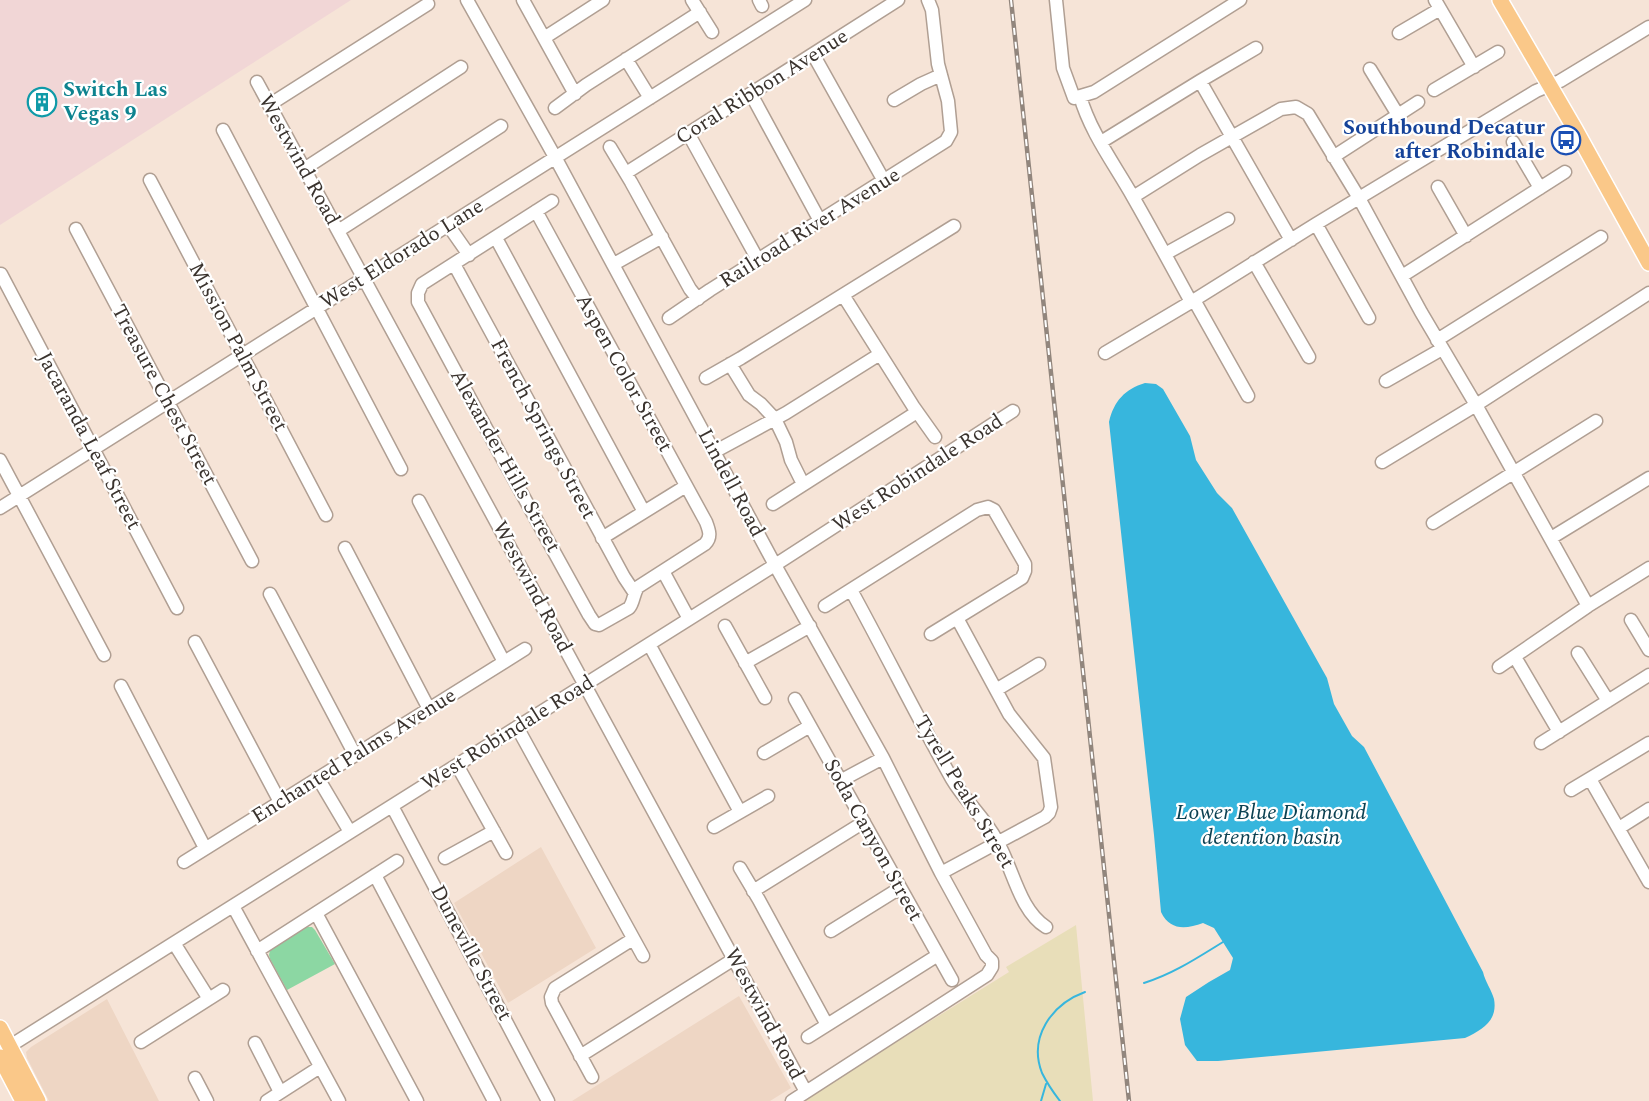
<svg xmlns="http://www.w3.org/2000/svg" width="1649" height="1101" font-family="Spectral,serif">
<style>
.built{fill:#eed6c4}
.industrial{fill:#f1d6d6}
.green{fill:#8cd7a3}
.sand{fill:#e8deb9}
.water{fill:#37b6dd}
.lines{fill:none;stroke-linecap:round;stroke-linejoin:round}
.stream{stroke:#37b6dd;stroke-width:2}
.minor-casing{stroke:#b09f93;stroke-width:15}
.major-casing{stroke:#fff;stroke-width:18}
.minor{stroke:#fff;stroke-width:12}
.major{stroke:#fac889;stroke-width:15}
.rail-casing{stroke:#92867d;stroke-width:4.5}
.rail{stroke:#fff;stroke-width:2;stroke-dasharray:7;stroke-linecap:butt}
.labels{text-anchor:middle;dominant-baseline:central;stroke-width:4.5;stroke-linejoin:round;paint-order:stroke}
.street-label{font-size:21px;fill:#3a332e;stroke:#fff}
.culture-label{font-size:21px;font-weight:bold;fill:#0d838f;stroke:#fff;text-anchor:start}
.transit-label{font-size:21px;font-weight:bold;fill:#164399;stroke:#fff;text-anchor:end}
.water-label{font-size:22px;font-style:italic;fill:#0b4152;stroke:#fff}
</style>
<rect width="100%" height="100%" fill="#f6e4d7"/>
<path class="built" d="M541,847L596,948L508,1003L454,903Z
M739,996L791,1088L770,1101H572Z
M107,999L159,1101H49L27,1058L26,1052L31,1047Z"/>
<path class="industrial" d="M0,0H351L0,225Z"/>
<path class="green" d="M307,927H312L315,930L335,964L287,990L270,959L269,955L270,950Z"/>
<path class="sand" d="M1076,925L1093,1101H802L1009,972L1006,967Z"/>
<path class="water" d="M1145,383L1156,384L1163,389L1190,436L1196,460L1217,493L1232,508L1327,678L1334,704L1352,736L1364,747L1483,972C1485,981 1492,991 1494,999C1498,1021 1482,1030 1465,1038L1218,1061H1197L1185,1045L1180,1019L1186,997L1209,982L1230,970L1233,958L1214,928L1203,923C1186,929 1170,931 1161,912L1154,835L1109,422C1114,401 1125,389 1145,383Z"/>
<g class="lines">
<path class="stream" d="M1144,983C1173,974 1197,958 1223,942
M1041,1101L1046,1084
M1060,1101C1053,1092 1047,1083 1042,1073C1028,1037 1052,1004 1085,992"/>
<g class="minor-casing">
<path id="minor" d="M467,0L555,157L775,565L883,758L941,873L986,955L992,961V967L987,975L792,1101
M523,0L575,94
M692,0L712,32
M759,0L762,6
M1056,0L1063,68L1074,98L1094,92L1240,0
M1435,0L1474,67
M1399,33L1440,9
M544,38L603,0
M813,54L884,181
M626,59L650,98
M1370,69L1398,115
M1200,81L1291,240
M257,82L806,1092
M1434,90L1498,52
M751,94L820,221
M1080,96C1090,132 1115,165 1133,197C1153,232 1172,267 1191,302
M894,100L921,84L941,75
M269,105L428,4
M555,108L586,85L700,12
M223,130L401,469
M688,133L758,260
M1101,142L1200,81L1256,48
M1513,142L1540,188
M610,147L631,182L690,289L698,299
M1333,157L1418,102
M304,169L461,67
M626,173L898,0
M150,180L326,515
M1438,187L1466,236
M1133,197L1200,155L1281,109L1296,107L1308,114L1359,198L1421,312L1476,405L1588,606
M536,211L706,522C709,530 712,537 705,544L638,587C633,594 634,602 629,608L599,625L595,624L589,615L500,454L418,302V293L422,284L552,201
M1316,224L1369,318
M448,225L469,255
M76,229L252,561
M338,231L501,126
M496,238L644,512
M1165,254L1228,219
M1254,262L1309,357
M454,264L624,577L634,592
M614,264L662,237
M1,274L177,608
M1402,276L1565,172
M843,295L913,406L935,437
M1194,300L1248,396
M669,318L710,290L946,141L951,132L948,101L938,64L932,10L928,0
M1437,340L1601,237
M1105,353L1191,302L1316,224L1536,91L1560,81L1649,27
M730,364L749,395L761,404L775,419L786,442L791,460L803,484
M706,378L741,358L954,226
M1386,381L1442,349
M714,452L786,413L880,354
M0,460L104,655
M1382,462L1476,405L1649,293
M419,501L504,662
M773,504L917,412
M0,508L805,0
M1433,523L1596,421
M602,538L686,486
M1551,538L1649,478
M345,548L429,709
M663,571L689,619
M851,590C885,652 917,717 952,779C965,801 985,818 997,841C1013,868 1019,910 1046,927
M270,594L355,755
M825,606L977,510L988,507L994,510L1025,564V571L1022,578L931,634
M1631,620L1649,650
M725,626L765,698
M195,642L280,802
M649,644L740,812
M1578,653L1608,701
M1515,657L1559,732
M745,663L810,626
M1499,667L1588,606L1649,568
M121,686L205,848
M996,690L1039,664
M795,699L952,980
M517,727L643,956
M1541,743L1649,675
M764,753L810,726
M457,765L506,853
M318,778L350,832
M1590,779L1649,882
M840,781L883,758
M1571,790L1649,743
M392,806L548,1101
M714,827L768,796
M1619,828L1649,809
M445,858L494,831
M184,862L525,649
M740,868L759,900L827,1025
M941,873L1045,817L1049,813L1051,807L1044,758L1009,714L957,618
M375,875L494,1101
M753,891L864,822
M233,906L339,1101
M316,913L417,1101
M831,931L900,888
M174,943L209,999
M257,951L397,861
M808,1037L938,955
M141,1042L223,990
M255,1043L280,1092
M10,1046L775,565L1013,411
M580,1056L734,959
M592,1077L552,1003L551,997L555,988L633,939
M195,1078L207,1101
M267,1101L320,1067"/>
</g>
<g class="major-casing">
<path id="major" d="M1500,0L1575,129L1649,263
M0,1028L38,1101
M0,1057L23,1101"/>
</g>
<use href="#minor" class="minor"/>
<use href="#major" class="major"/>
<g class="rail-casing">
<path id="rail" d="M1011,0L1129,1101"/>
</g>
<use href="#rail" class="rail"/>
</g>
<defs>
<g id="building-ring" transform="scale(1.5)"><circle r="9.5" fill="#fff" stroke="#0f9aa8" stroke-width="1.5"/><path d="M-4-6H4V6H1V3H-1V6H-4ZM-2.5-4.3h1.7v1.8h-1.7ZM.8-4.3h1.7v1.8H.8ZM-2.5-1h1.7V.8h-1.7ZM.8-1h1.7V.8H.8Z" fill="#0f9aa8"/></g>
<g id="bus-ring" transform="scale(1.5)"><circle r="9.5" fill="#fff" stroke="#1a4fb4" stroke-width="1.5"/><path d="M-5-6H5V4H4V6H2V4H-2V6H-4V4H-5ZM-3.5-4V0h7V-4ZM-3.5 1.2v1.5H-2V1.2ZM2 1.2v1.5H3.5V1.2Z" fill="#1a4fb4"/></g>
</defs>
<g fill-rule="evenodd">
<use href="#building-ring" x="42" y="102"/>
<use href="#bus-ring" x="1566" y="140"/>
</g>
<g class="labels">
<g class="street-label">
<text transform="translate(762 87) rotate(-32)">Coral Ribbon Avenue</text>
<text transform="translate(299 160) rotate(61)">Westwind Road</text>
<text transform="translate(810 228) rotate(-32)">Railroad River Avenue</text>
<text transform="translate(402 254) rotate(-32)">West Eldorado Lane</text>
<text transform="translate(238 347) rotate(62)">Mission Palm Street</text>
<text transform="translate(624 373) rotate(61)">Aspen Color Street</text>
<text transform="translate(164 395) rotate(62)">Treasure Chest Street</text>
<text transform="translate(543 429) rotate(62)">French Springs Street</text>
<text transform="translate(89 441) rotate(62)">Jacaranda Leaf Street</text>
<text transform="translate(505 461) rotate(61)">Alexander Hills Street</text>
<text transform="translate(918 473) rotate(-33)">West Robindale Road</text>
<text transform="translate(731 483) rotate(62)">Lindell Road</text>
<text transform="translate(532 587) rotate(62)">Westwind Road</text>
<text transform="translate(508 733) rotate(-32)">West Robindale Road</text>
<text transform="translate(354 756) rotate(-32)">Enchanted Palms Avenue</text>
<text transform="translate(964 792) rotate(59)">Tyrell Peaks Street</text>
<text transform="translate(873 840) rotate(61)">Soda Canyon Street</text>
<text transform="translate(471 953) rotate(62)">Duneville Street</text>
<text transform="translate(764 1014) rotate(62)">Westwind Road</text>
</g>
<g class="culture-label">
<text x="63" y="90">Switch Las<tspan x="63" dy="24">Vegas 9</tspan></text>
</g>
<g class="transit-label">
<text x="1545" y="128">Southbound Decatur<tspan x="1545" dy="24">after Robindale</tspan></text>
</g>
<g class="water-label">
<text x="1271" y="812">Lower Blue Diamond<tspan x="1271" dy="25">detention basin</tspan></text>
</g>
</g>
</svg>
